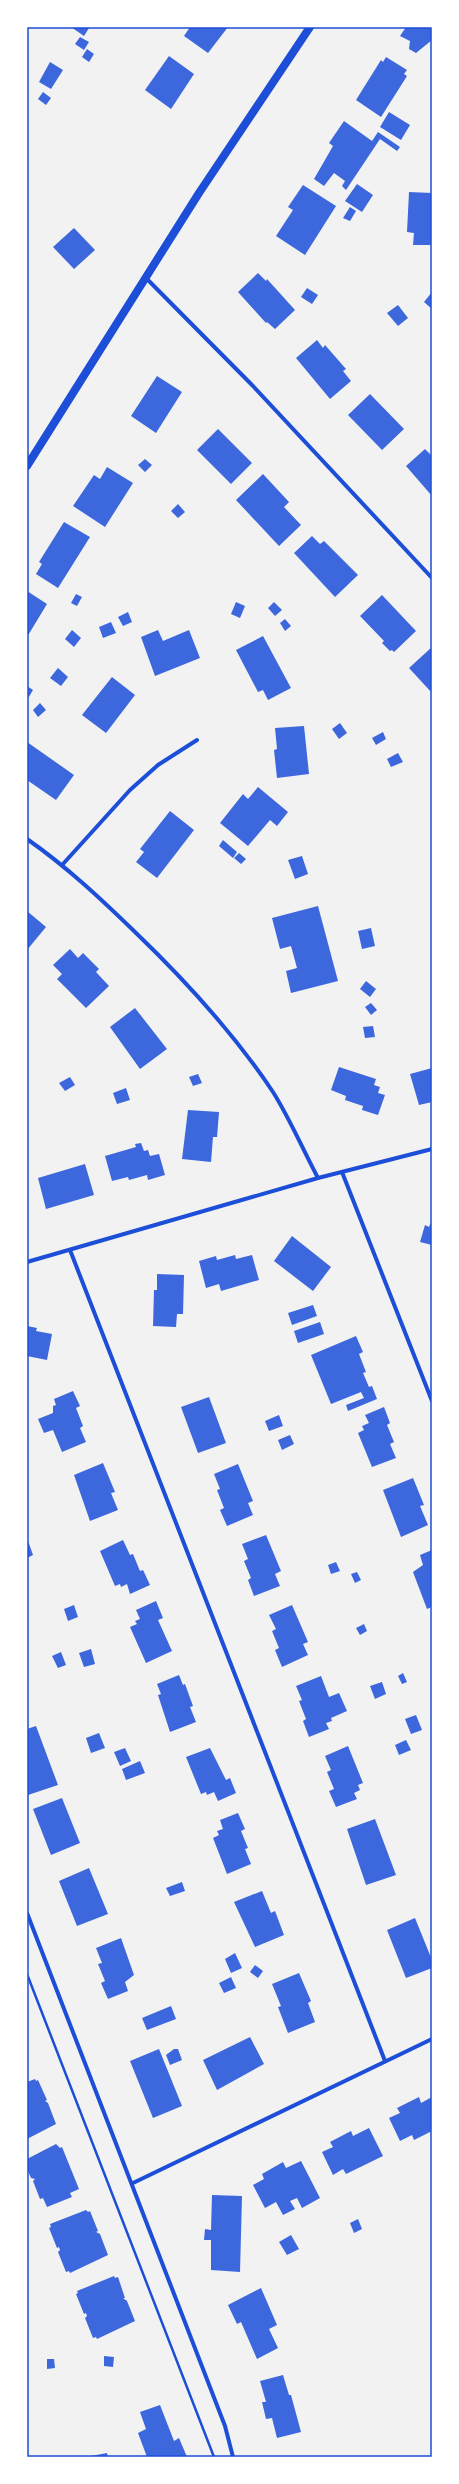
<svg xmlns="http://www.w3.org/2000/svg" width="459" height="2484" font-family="Quicksand,sans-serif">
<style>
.building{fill:#3d67dc}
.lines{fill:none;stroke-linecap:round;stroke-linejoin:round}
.path{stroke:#1d4ed8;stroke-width:2.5}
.minor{stroke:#1d4ed8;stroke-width:4}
.secondary{stroke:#1d4ed8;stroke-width:8}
.neatline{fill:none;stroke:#1d4ed8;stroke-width:1.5}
</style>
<rect width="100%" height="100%" fill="#f2f2f2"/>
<path class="building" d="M71,27H88L89,28L84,36Z
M190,27H228L208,53L184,36Z
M406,27H432V40L416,53L409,49L410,41L400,36Z
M80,37L89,42L84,50L75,44Z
M87,49L94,54L89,62L82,57Z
M169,56L194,74L171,109L145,90Z
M386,57L407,70L404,74L407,76L381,117L356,100L381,60L383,62Z
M50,62L63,70L51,89L39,82Z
M43,92L51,98L46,105L38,99Z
M389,112L410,125L401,140L380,127Z
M344,121L372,141L378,132L400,147L397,151L380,139L346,190L342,186L345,181L334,173L324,186L314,179L333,146L329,143Z
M357,184L373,195L362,212L345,201Z
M303,185L336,206L305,255L276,236L293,210L288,207Z
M409,192L432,193V245H413L414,233L407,232Z
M350,207L356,211L350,221L343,218Z
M74,228L95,250L74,269L53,247Z
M258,273L266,281L267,279L295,310L275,329L267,322L266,323L238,292Z
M307,288L318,295L312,304L301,297Z
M432,292V309L424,302Z
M398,305L408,318L398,326L387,313Z
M317,340L323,348L325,345L346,369L343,371L351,381L330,399L296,358Z
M157,376L182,392L156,433L131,416Z
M370,394L404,429L382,450L348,415Z
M218,429L252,463L231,484L197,450Z
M425,449L432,456V496L406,466Z
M145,459L152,465L145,472L138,465Z
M107,467L133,483L105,527L73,506L94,475L100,479Z
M263,474L289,502L284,507L301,525L279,546L236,500Z
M178,504L185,512L178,518L171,511Z
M64,522L90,537L58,588L36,574L42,564L39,562Z
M312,536L320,544L324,541L358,575L335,597L294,553Z
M27,591L47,604L27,637Z
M76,594L82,597L77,606L71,603Z
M382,595L416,631L394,652L392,650L390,651L382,643L384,641L360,616Z
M236,602L245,606L240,618L231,614Z
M274,602L282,610L275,616L268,608Z
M128,612L132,622L123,626L118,617Z
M285,619L291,626L285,631L280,623Z
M111,622L116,633L103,638L99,627Z
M72,630L81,638L74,647L65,639Z
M158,630L163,641L189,630L200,658L155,676L141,637Z
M263,636L291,688L268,700L263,690L258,692L236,650Z
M432,647V693L409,668Z
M58,668L68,677L61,686L50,678Z
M112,677L135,695L106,733L82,715Z
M27,686L33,690L27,700Z
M40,703L46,710L38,717L33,710Z
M340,723L347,733L339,739L332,729Z
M304,726L309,774L277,778L274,750L277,749L275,728Z
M383,732L386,739L376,745L372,738Z
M27,742L74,775L56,800L27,780Z
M398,753L403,762L391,767L387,759Z
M258,787L288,812L277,826L270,820L248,846L220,823L243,794L248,799Z
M170,811L194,830L157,878L136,862L144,852L140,849Z
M223,840L237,852L233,858L219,846Z
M239,853L246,859L241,864L234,858Z
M302,856L308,874L295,879L288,860Z
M318,906L338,981L291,993L286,971L297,968L291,946L280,949L272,918Z
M27,911L46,927L27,950Z
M371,928L375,946L362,949L358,931Z
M70,949L78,958L83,953L99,969L96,972L109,986L86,1008L57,979L62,974L53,965Z
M366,981L376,989L370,997L360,989Z
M371,1003L377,1010L371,1015L365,1007Z
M135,1008L167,1049L140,1069L110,1027Z
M373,1026L375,1037L365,1038L363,1027Z
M339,1067L376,1079L374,1085L380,1087L378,1093L385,1095L378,1115L362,1110L363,1106L345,1100L346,1096L331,1090Z
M432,1068V1102L419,1105L410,1074Z
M198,1074L202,1083L193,1086L189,1077Z
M70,1077L75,1085L65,1091L59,1083Z
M126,1088L130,1100L117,1104L113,1093Z
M188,1110L219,1112L217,1137H213L211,1162L182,1159Z
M141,1143L144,1151L148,1150L150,1156L159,1154L165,1175L148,1180L147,1175L129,1180L128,1177L112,1181L105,1156L136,1147L135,1144Z
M85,1164L94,1195L46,1209L38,1178Z
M432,1220V1245L420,1242L425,1225L429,1227Z
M292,1236L331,1267L313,1291L274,1261Z
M235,1255L236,1259L252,1255L259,1280L221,1291L219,1284L206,1288L199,1261L216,1256L217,1260Z
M157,1274L184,1275L183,1314H177L176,1327L153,1326L154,1290H157Z
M313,1305L317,1316L292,1325L288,1313Z
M320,1322L324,1334L298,1343L294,1331Z
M27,1326L37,1328L36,1331L52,1334L47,1360L27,1356Z
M356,1336L363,1352L359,1354L366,1372L363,1373L369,1387L372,1386L377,1399L348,1411L346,1405L364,1398L361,1392L331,1404L311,1355Z
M73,1391L80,1406L76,1408L83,1426L80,1428L86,1442L62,1452L53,1430L44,1433L38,1419L53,1413V1406L56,1405L54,1399Z
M209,1397L226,1443L198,1453L181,1407Z
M384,1407L390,1423L387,1425L394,1442L390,1444L396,1458L372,1467L358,1433L364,1430L362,1426L369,1423L365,1415Z
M279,1415L283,1426L269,1431L265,1421Z
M290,1435L294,1444L282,1450L278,1440Z
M103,1463L115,1492L111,1493L118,1510L90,1521L74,1475Z
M238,1464L253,1501L248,1503L253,1515L227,1526L220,1510L224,1508L217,1490L220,1489L214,1474Z
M413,1478L424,1505L420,1506L428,1525L401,1537L383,1490Z
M266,1535L281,1571L275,1574L280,1586L254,1596L248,1580L251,1578L244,1561L248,1559L242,1544Z
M27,1538L33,1555L27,1558Z
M123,1540L130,1555L133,1554L140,1571L143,1570L150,1585L130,1594L127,1584L121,1587L120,1584L115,1586L100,1551Z
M432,1550V1607L427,1609L413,1572L423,1565L420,1555Z
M336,1562L340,1571L331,1574L328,1565Z
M357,1572L361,1580L355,1583L351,1574Z
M156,1601L163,1618L158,1620L172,1651L146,1663L130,1627L137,1624L135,1621L140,1619L136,1610Z
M74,1605L78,1617L68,1621L64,1609Z
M292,1605L308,1642L303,1644L308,1655L282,1667L275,1650L279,1648L272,1631L276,1629L269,1615Z
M364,1624L367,1631L360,1635L356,1628Z
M91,1649L95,1664L84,1667L79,1653Z
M61,1652L66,1665L58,1668L52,1656Z
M403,1673L407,1682L402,1684L398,1676Z
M179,1675L183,1685L185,1684L193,1706L190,1707L196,1722L170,1732L158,1695L161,1694L157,1684Z
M321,1676L329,1697L339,1693L347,1711L331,1718L332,1721L326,1723L329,1729L309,1737L303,1721L306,1719L299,1701L302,1700L296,1686Z
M382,1682L386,1694L375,1699L370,1686Z
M416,1715L422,1730L411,1734L405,1719Z
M36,1726L58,1785L28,1795L27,1729Z
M99,1733L105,1748L91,1753L86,1738Z
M406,1740L411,1750L399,1755L395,1745Z
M348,1746L363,1783L358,1785L360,1790L354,1793L357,1799L336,1807L329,1791L334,1789L327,1772L331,1770L325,1756Z
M125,1748L131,1761L120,1766L114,1752Z
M210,1748L226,1780L230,1778L236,1793L218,1801L214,1792L207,1795L206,1792L201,1794L186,1757Z
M140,1761L145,1773L126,1780L122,1769Z
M62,1798L80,1843L51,1855L33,1809Z
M238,1813L245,1829L241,1831L248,1848L245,1849L251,1864L227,1874L213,1838L219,1835L217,1831L223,1829L220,1820Z
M375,1819L396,1875L366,1885L347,1829Z
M89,1868L108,1914L77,1926L59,1881Z
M182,1882L185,1891L170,1896L166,1888Z
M262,1891L271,1913L275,1911L284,1935L255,1947L234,1902Z
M415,1918L432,1960V1968L406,1978L387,1930Z
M121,1938L134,1975L125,1982L128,1991L108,1999L101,1983L105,1981L98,1964L102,1963L96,1948Z
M235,1953L242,1968L231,1973L225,1959Z
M255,1965L263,1971L258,1978L250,1972Z
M299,1973L311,2001L308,2003L315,2022L288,2033L278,2007L281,2006L272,1984Z
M231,1977L236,1988L224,1993L219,1983Z
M171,2006L176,2019L147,2030L142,2018Z
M250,2037L264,2064L217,2090L203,2060Z
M159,2049L182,2106L153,2118L130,2061Z
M174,2049H178L182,2060L170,2065L166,2055Z
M35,2079L36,2081L38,2080L47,2100L45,2101L48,2103L56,2124L27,2139V2082Z
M419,2097L421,2103L432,2097V2131L414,2140L412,2135L400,2141L389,2118L400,2113L397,2108Z
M369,2128L383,2156L346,2174L343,2169L333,2175L322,2152L333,2147L330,2142L351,2131L353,2136Z
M56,2144L60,2148L62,2147L79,2189L70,2193L72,2197L47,2207L43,2198L40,2199L33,2181L35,2179L31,2178L27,2169V2159Z
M301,2161L320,2198L302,2208L297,2198L290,2201L295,2209L283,2215L276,2202L265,2208L253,2185L264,2179L262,2174L283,2162L286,2168Z
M212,2195L242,2196L240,2272L211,2270V2240H204L205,2229L211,2230Z
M86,2210L88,2212L90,2211L98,2231L96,2232L100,2234L108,2255L70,2273L69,2271L66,2272L58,2252L60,2250L59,2247L57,2248L49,2228L51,2227L50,2224Z
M358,2219L362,2229L354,2233L350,2223Z
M291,2235L299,2249L287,2255L279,2242Z
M114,2276L115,2278L118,2277L125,2298H123L127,2301L135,2321L97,2339L96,2337L93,2338L85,2318L87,2316L86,2313L84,2314L76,2294L78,2293L77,2291Z
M261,2288L277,2325L269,2329L278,2348L257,2359L241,2322L237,2324L228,2305Z
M104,2356L114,2357L113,2367L104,2366Z
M47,2359H54L55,2368L47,2369Z
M283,2375L289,2395H291L301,2432L277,2438L272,2418L266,2419L262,2402H266L260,2381Z
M160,2405L174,2441L179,2438L187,2457H147L138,2433L146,2429L140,2412Z
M107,2453L108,2457H91V2456Z"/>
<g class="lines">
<path class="path" d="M27,1974L214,2457"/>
<path class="minor" d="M146,278L253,386L432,578
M27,839C67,867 100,898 135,932C186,981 233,1032 273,1092C290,1119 303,1150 318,1178
M63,864L130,790L158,765L197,740
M342,1172L432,1401
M70,1250L385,2061
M27,1262L318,1178L432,1149
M27,1913L225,2426L233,2457
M133,2183L432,2039"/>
<path class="secondary" d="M27,466L199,193L310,27"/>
</g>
<rect width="459" height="2484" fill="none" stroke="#ffffff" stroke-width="56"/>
<rect x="28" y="28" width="403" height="2428" class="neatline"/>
</svg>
